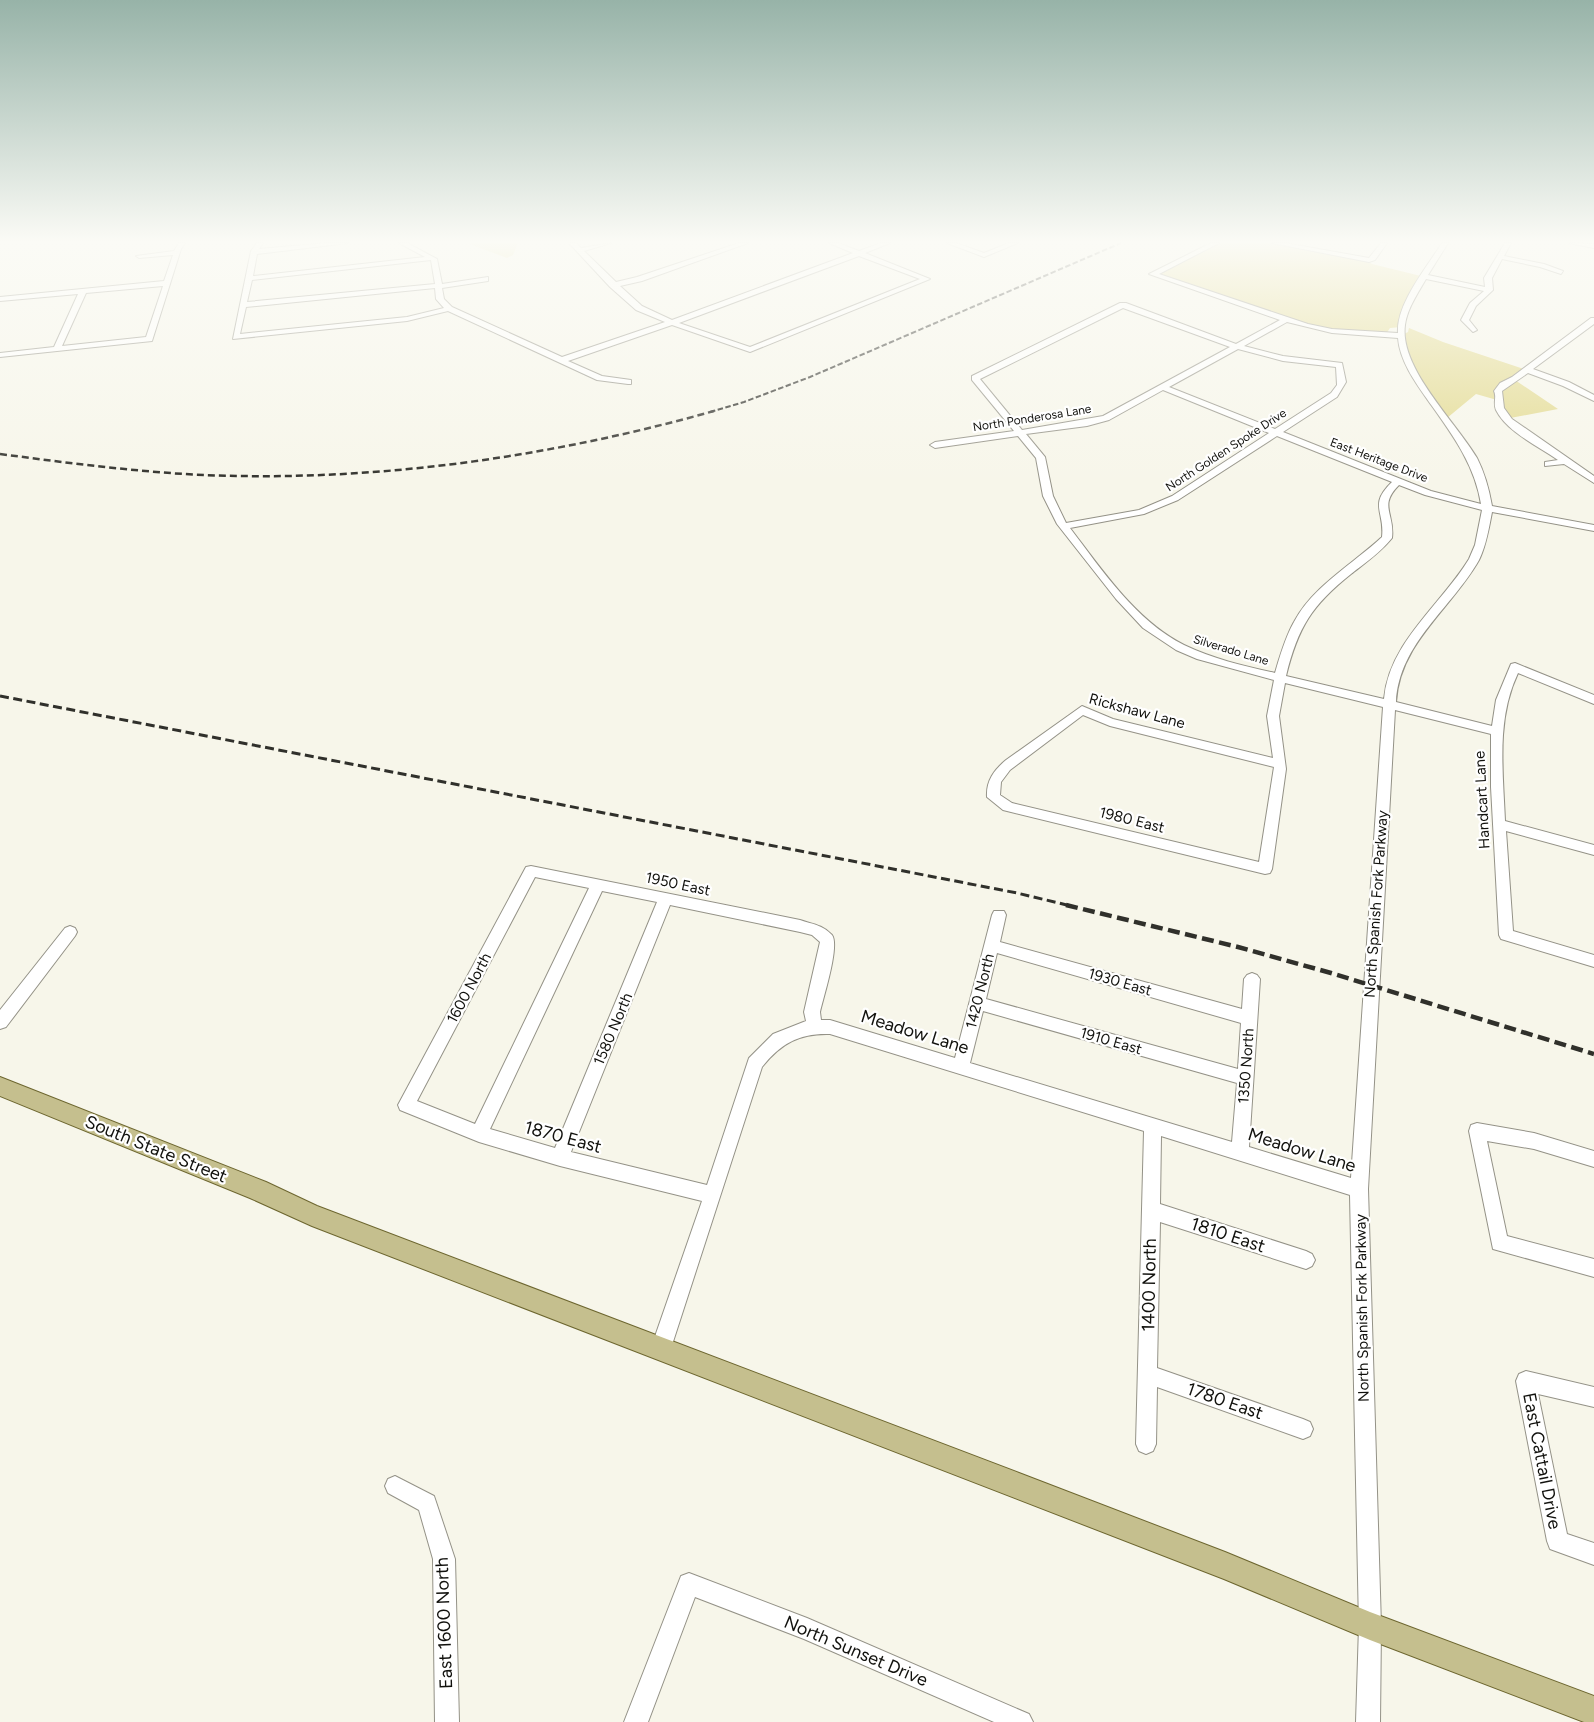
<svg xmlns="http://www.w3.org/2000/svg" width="1594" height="1722" font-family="Figtree,sans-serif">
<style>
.green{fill:#e3da90}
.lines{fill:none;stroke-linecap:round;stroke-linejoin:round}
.minor-casing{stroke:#949287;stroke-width:2}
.major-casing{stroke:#6d662f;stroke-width:2}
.minor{fill:#fff;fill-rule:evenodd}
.major{fill:#c5bf8e;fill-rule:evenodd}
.rail-far3{stroke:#30302b;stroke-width:2;stroke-dasharray:5.5 2.5;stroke-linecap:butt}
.rail-far2{stroke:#30302b;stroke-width:2.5;stroke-dasharray:7 4;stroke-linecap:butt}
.rail-far1{stroke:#30302b;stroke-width:3;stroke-dasharray:9 4.5;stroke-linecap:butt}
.rail{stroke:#30302b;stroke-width:4.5;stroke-dasharray:12 5.5;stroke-linecap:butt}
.labels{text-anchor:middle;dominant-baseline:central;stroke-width:4.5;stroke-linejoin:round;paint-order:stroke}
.far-street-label{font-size:12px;fill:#11110d;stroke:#fff}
.street-label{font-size:15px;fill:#11110d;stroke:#fff}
.near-street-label{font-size:18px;fill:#11110d;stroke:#fff}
</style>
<rect width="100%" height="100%" fill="#f7f6ea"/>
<path class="green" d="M467,243H518L513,255L507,258Z
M1216,243H1275L1364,259L1372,264L1425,277L1401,327L1390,328L1386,334L1320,329L1155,276L1154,272Z
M1409,328L1443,342L1527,370L1515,380L1558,409L1505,419L1497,400L1476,394L1447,418L1422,383L1400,336L1408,332Z"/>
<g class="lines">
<g class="minor-casing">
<path id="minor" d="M179,243H185L181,249L152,341L0,357V353L54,347L78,294L0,301V297L164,281L173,255L139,258L136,256L174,251ZM163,286L146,337L62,346L86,293Z
M257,243H263L259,249L327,243H348L257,254L253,276L425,257L399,243H407L437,259L442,284L488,277V281L442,288L444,299L452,307L562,357L665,322L636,310L610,287L569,243H576L581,248L611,243L584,251L616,282L637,277L739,243H748L642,281L620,286L642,306L672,320L853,253L829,243H838L859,251L881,243H890L865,253L930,279L750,352L672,325L568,361L602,376L631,380V384H628L597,380L448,311L407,321L233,339L251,251ZM859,256L920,279L750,347L679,323ZM431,260L435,284L247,302L252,280ZM435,288L436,299L444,308L407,317L240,334L246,307Z
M947,243H956L984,253L1009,243H1018L984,257Z
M1211,243H1219L1159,274L1308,324L1332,329L1398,333C1396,304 1427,267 1442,243H1448L1428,275L1485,287L1484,278L1505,243H1511L1504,256L1544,264L1563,271L1561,274L1540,267L1502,259L1492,278L1493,290L1476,306L1469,320L1477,330L1473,332L1461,320L1470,303L1484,291L1426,279C1418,293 1407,309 1405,325C1399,368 1456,422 1477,458C1485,474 1489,489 1492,506L1594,525V531L1492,512C1489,528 1486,546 1479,560C1452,608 1399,643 1396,702L1492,726L1496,700L1511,664L1515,663L1594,695V704L1518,673C1496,719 1503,771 1505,821L1594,845V855L1506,831L1513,931L1594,955V967L1501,939L1499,935L1491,787V734L1395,710L1368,1189L1381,1626L1380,1722H1356L1359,1626L1350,1195L1161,1136L1160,1204L1306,1251L1312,1254L1315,1260L1312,1266L1306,1269L1160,1222L1157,1368L1303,1419L1310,1422L1313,1429L1310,1436L1303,1439L1157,1387L1156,1444L1153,1451L1146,1454L1139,1451L1136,1444L1144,1131L830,1034C800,1033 781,1043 762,1067L671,1348L668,1355L661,1358L654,1355L651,1348L702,1201L560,1166L479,1142L400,1110L398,1105L526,867L531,866L800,920C812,924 823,925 832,935C840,946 823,998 820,1012L821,1020H830L955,1058L992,915L994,911H1004L1006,915L1000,942L1242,1009L1244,979L1247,975L1252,973L1257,975L1260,979L1249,1147L1351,1178L1383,707L1285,683L1279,716L1286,769L1272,869L1270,873L1265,874L1003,810L987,797C986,781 994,770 1006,760L1082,706L1113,719L1273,758L1267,716L1274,680L1197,659L1176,650L1143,628L1116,599L1057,524L1043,496L1036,458L1018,436L935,448L930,445L935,442L1014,431L972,380V376L1120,303H1126L1236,344L1280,320L1149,274ZM1123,308L1230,347L1103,416L1022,430L980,379ZM1287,322L1332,333L1398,338C1400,363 1418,386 1432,406C1454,437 1475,466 1481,504L1431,491L1283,432L1337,397L1346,382L1342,363L1283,356L1244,346ZM1238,349L1283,361L1336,367L1337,385L1331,393L1275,429L1169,387ZM1163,390L1269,433L1172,496L1139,510L1066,523L1053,496L1045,457L1026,434L1087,426L1109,420ZM1277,436L1392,482C1368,505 1385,511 1382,537C1353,564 1313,586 1294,622C1285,638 1280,656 1275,673C1244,666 1213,659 1184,645C1136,621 1102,570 1070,528L1144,514L1178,500ZM1399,485L1425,495L1482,510L1475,545L1469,559C1441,605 1389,642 1384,699L1286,676C1298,627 1312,605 1351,574C1365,563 1381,552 1392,538C1395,513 1378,506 1399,485ZM1083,715L1110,726L1274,767L1259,862L1012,803L1000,795L1001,782L1010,770ZM535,877L589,888L475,1124L417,1101ZM602,891L657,902L555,1148L490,1129ZM670,905L800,932L812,935L820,942L804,1012L806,1021L773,1034L749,1058L707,1185L571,1152ZM997,953L1241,1023L1238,1069L986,999ZM983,1011L1237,1083L1232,1142L970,1063Z
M1272,243H1285L1369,258L1381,243H1387L1375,260L1369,262Z
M1569,243L1594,244V248Z
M1591,318H1594V324L1533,369L1569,382L1594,395V401L1563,386L1528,373L1502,391L1504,408L1512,419L1594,476V483L1564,464L1545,466V462L1558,460C1538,446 1507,432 1496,410C1493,403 1497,397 1494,391L1500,383L1512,377Z
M70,926L75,928L77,932L75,936L6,1027L0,1029V1010L65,928Z
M1477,1123L1534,1133L1594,1151V1167L1534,1149L1487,1141L1507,1236L1594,1259V1277L1493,1249L1469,1131L1471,1125Z
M1526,1371L1594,1387V1407L1538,1394L1567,1534L1594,1543V1565L1550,1549L1547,1541L1516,1381L1519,1374Z
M395,1476L434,1496L455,1559L459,1722H435L433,1559L419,1510L388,1493L385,1486L388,1479Z
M689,1573L807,1618L1029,1714L1033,1722H994L804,1639L695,1597L648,1722H624L681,1576Z"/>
</g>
<g class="major-casing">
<path id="major" d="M0,1077L266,1182L317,1206L1019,1473L1225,1552L1370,1612L1594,1696V1722H1584L1370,1640L1224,1579L312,1226L250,1198L0,1096Z"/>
</g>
<use href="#minor" class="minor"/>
<use href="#major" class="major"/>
<path class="rail-far3" d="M710,412L744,402L810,377L1121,243"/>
<path class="rail-far2" d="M0,454C61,462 122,470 184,474C362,484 543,459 714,411"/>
<path class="rail-far1" d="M0,696L1017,893L1071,906"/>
<path class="rail" d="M1066,905L1238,947L1331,973L1594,1054"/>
</g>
<linearGradient id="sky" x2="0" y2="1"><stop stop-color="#97b3a8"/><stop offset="0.5" stop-color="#fbfbf6"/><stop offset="1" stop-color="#fbfbf6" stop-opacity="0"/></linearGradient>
<rect width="1594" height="484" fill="url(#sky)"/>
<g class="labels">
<g class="far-street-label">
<text transform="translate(1032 418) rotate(-9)">North Ponderosa Lane</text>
<text transform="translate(1226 450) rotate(-33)">North Golden Spoke Drive</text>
<text transform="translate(1379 460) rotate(21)">East Heritage Drive</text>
<text transform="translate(1231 650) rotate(17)">Silverado Lane</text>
</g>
<g class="street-label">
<text transform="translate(1137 711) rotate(15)">Rickshaw Lane</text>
<text transform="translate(1482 800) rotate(-93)">Handcart Lane</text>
<text transform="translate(1132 820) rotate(14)">1980 East</text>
<text transform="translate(678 884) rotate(12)">1950 East</text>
<text transform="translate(1376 904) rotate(-86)">North Spanish Fork Parkway</text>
<text transform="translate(1120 982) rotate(16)">1930 East</text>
<text transform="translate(469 988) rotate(-62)">1600 North</text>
<text transform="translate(980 991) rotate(-76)">1420 North</text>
<text transform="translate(613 1029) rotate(-67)">1580 North</text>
<text transform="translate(1111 1041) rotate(16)">1910 East</text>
<text transform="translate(1246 1066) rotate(-86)">1350 North</text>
<text transform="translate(1362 1308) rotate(-91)">North Spanish Fork Parkway</text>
</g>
<g class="near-street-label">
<text transform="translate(915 1032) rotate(17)">Meadow Lane</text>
<text transform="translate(563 1137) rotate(15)">1870 East</text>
<text transform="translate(156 1149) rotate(22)">South State Street</text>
<text transform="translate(1302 1150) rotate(17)">Meadow Lane</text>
<text transform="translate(1228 1235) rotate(18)">1810 East</text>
<text transform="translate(1149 1285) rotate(-89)">1400 North</text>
<text transform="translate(1225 1401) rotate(19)">1780 East</text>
<text transform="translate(1542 1461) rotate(79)">East Cattail Drive</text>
<text transform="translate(444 1623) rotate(-92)">East 1600 North</text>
<text transform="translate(856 1651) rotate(23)">North Sunset Drive</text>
</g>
</g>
</svg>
